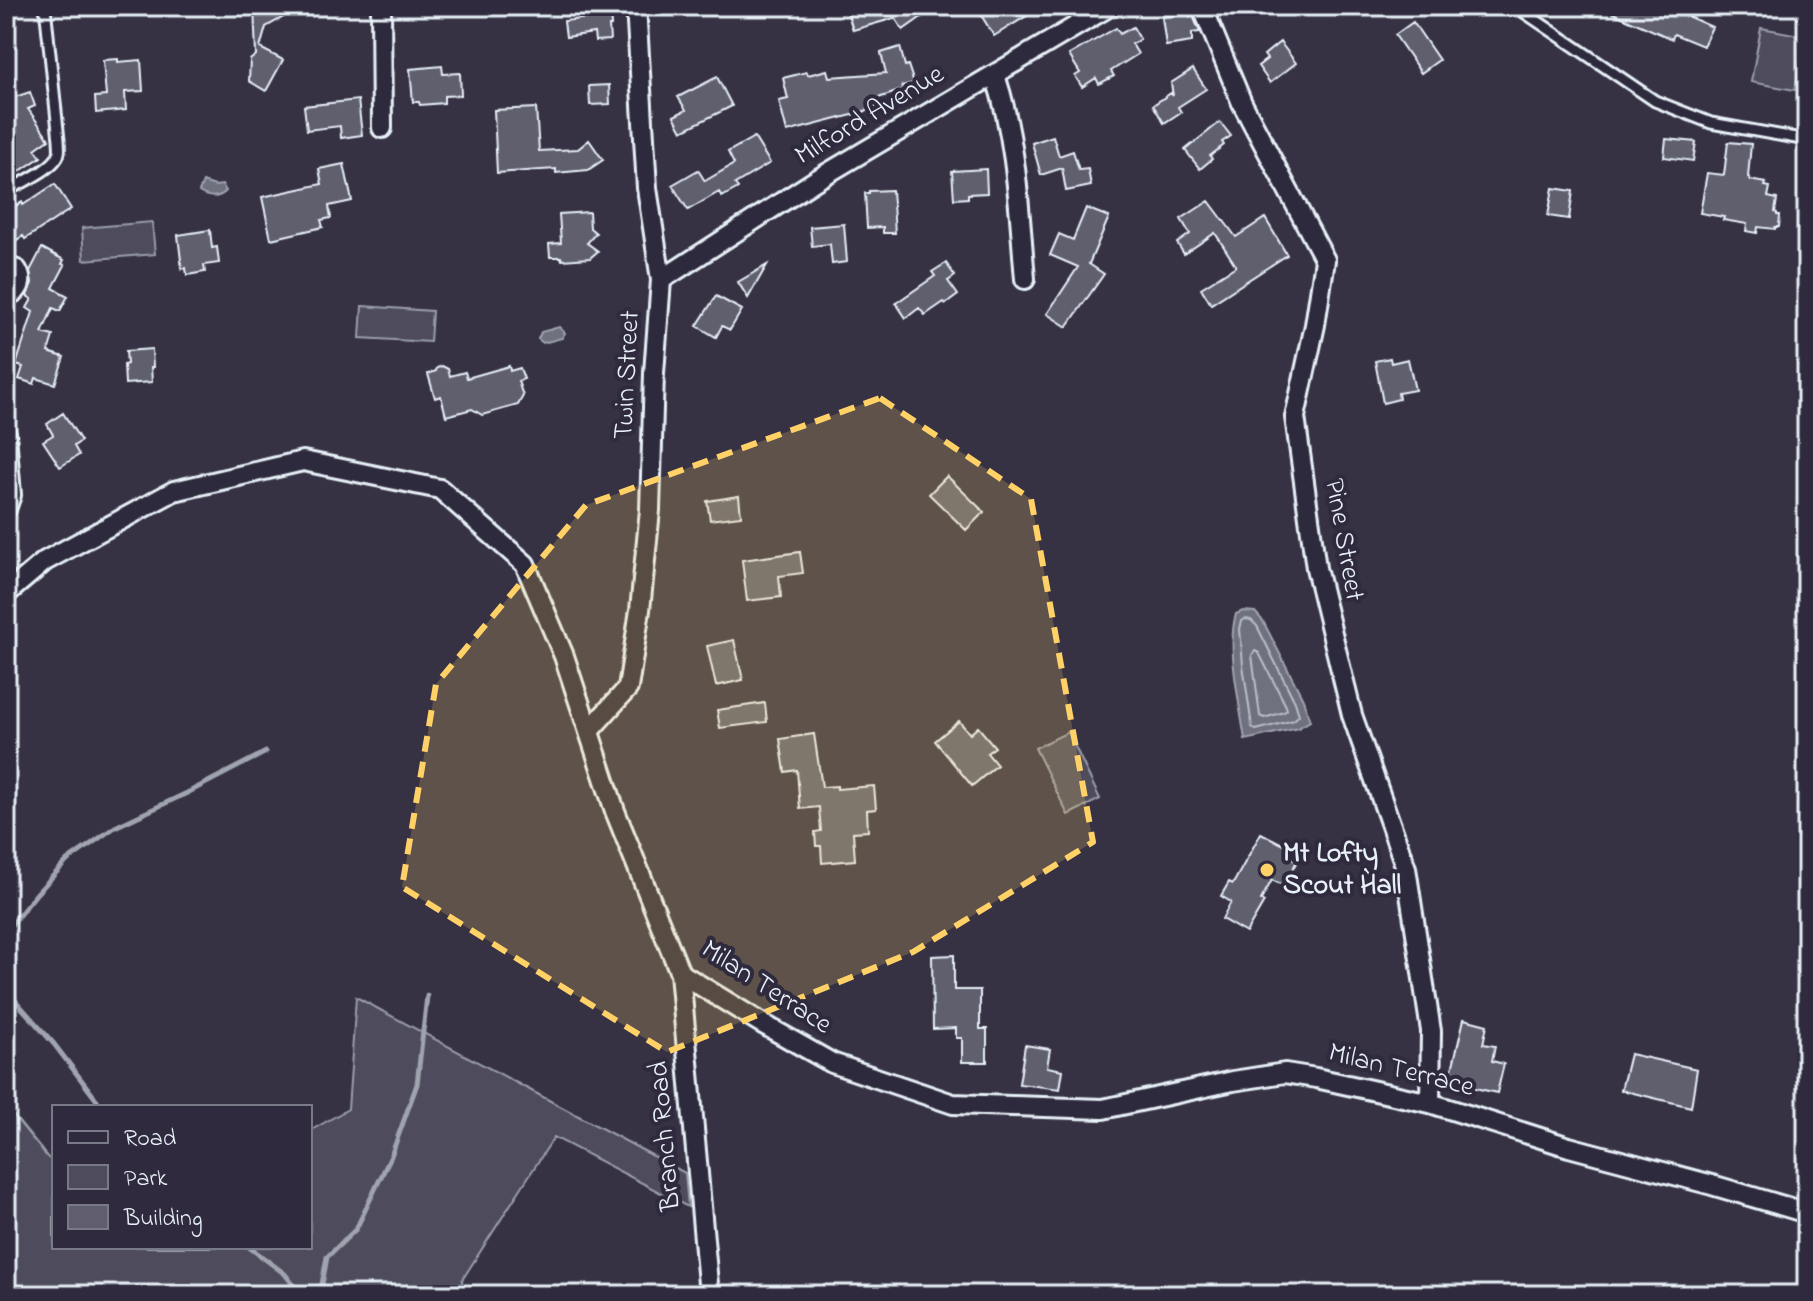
<svg xmlns="http://www.w3.org/2000/svg" width="1813" height="1301" font-family="'Indie Flower',sans-serif">
<style>
.green{fill:#4d4b5c;stroke:#9a9eaa;stroke-width:2}
.water{fill:#70717f;stroke:#a0a4af;stroke-width:2}
.lines{fill:none;stroke-linecap:round;stroke-linejoin:round}
.shore{stroke:#b8bec8;stroke-width:2}
.stream{stroke:#a0a4af;stroke-width:5}
.building{fill:#605e6e;stroke:#e8f1f8;stroke-width:2}
.lane-casing{stroke:#e8f1f8;stroke-width:15}
.street-casing{stroke:#e8f1f8;stroke-width:24}
.lane{stroke:#2f2a3d;stroke-width:9}
.street{stroke:#2f2a3d;stroke-width:18}
.marked{fill:#ffd166;fill-opacity:0.2;stroke:#ffd166;stroke-width:6;stroke-dasharray:16 10;stroke-linejoin:round}
.poi-dot{fill:#ffd166;stroke:#2f2a3d;stroke-width:3}
.labels{text-anchor:middle;dominant-baseline:central;stroke-width:8;stroke-linejoin:round;paint-order:stroke}
.street-label{font-size:28px;fill:#e8f1f8;stroke:#2f2a3d}
.poi-label{font-size:28px;font-weight:bold;fill:#e8f1f8;stroke:#2f2a3d;text-anchor:start}
</style>
<rect width="100%" height="100%" fill="#363244"/>
<filter id="ink" filterUnits="userSpaceOnUse"><feTurbulence type="fractalNoise" baseFrequency=".0125" numOctaves="2"/><feDisplacementMap in="SourceGraphic" scale="16" xChannelSelector="R" yChannelSelector="G"/><feConvolveMatrix kernelMatrix="1 2 1 2 8 2 1 2 1" color-interpolation-filters="sRGB"/></filter>
<g filter="url(#ink)">
<path class="green" d="M1761,28L1805,36L1795,90L1751,82Z
M152,222L155,254L84,260L82,228Z
M362,306L432,311L430,342L360,338Z
M1068,732L1100,799L1068,815L1035,748Z
M356,997L685,1173L688,1207L554,1137L462,1280L463,1295H6V1106L48,1158L54,1161V1247H310V1131L348,1109Z"/>
<path class="water" d="M203,182L215,186L222,185L226,191C219,199 208,198 199,192Z
M559,327L565,333L562,338L543,343L538,339L541,332Z
M1243,611L1255,612L1263,621L1303,699L1310,721L1298,728L1245,740C1240,705 1226,646 1236,614Z"/>
<g class="lines">
<path class="shore" d="M1245,619L1251,620L1257,626L1295,702L1299,715L1294,720L1256,730L1252,727L1243,665L1240,629L1242,621Z
M1255,651L1259,653L1286,706L1287,710L1284,712L1264,718L1260,716L1252,655Z"/>
<path class="stream" d="M6,935L7,930L37,893L67,861L115,827L187,793L266,752
M6,990L54,1044L102,1107
M249,1247L285,1274L301,1295
M320,1295L327,1257L356,1229L391,1156L417,1084L427,996"/>
</g>
<path class="building" d="M254,6H303L266,27L260,48L283,60L266,91L249,81L250,60L256,55Z
M852,6H937L903,30L895,18L853,30L846,8Z
M996,6H1043L994,36L981,15Z
M1597,6H1681L1678,12L1712,27L1703,46L1674,34L1672,39Z
M610,9L611,26H609L610,40L595,41L594,33L566,37L564,21L597,17L596,11Z
M1190,13V17L1193,16L1200,32L1192,33V42L1166,46L1162,17Z
M1413,22L1439,60L1421,73L1395,35Z
M1133,27L1140,39L1132,44L1138,54L1111,71L1114,76L1099,84L1096,78L1082,87L1075,76L1080,73L1069,55L1116,28L1120,34Z
M1280,42L1296,63L1270,83L1258,66L1267,59L1264,55Z
M900,47L905,66L908,65L914,83L902,86L903,90L875,99L876,110L864,111V112L787,132L779,101L788,99L783,78L807,72L808,75L827,70L829,77L886,73L881,53Z
M118,59V62L141,60L143,91L125,92L126,110L96,113L95,97L106,96L103,60Z
M442,66L443,74L460,73L461,95L444,96V103L420,105L419,102H413L410,69Z
M1193,69L1206,89L1178,107L1181,112L1164,123L1153,105L1171,93L1173,96L1171,83Z
M717,77L732,106L682,131L674,116L686,110L678,97Z
M609,85L610,104L590,105L589,86Z
M30,92L35,106L28,109L49,139L35,149L41,157L17,173L6,157V100Z
M358,100L362,135L341,138L340,126L307,130L304,106Z
M536,108L539,151L578,149L589,140L603,160L588,170L556,173V169L497,173L494,110Z
M1220,122L1231,136L1222,142L1224,145L1210,156L1212,159L1200,169L1185,150Z
M1053,136L1059,156L1073,151L1079,170L1088,169L1091,186L1066,191L1062,168L1041,175L1032,143Z
M754,137L770,163L735,184L738,188L722,197L719,192L688,210L672,185L698,170L705,181L734,164L728,152Z
M1666,139L1696,142L1693,161L1664,157Z
M1728,142L1751,144L1748,177L1750,178L1749,180L1766,183L1765,186L1770,187L1768,197L1777,199L1775,212L1777,213V215H1780L1779,227H1775V229L1758,227L1757,233L1746,231L1747,224L1723,220L1724,217L1700,213L1707,173L1724,175Z
M344,164L352,201L329,206L331,218L321,220L323,227L271,239L262,197L322,184L319,169Z
M986,169L987,193L968,194V198L954,199L952,171Z
M55,184L71,209L25,239L23,236L6,247V212L22,202L23,205Z
M1553,188L1573,191L1569,219L1548,216Z
M892,190L895,233H883V227L867,228L865,193H869V191Z
M1209,201L1236,237L1265,218L1287,255L1211,304L1201,288L1236,266L1215,233L1184,254L1177,243L1190,234L1181,219Z
M1086,208L1109,217L1089,264L1104,274L1067,327L1047,314L1078,267L1050,255L1059,234L1073,240Z
M589,212L590,228L596,233L587,243L598,251L590,258L562,260L561,257H550L549,244L561,243L559,214Z
M844,224L847,262L832,264L830,244L812,246L810,227Z
M210,230L212,248L217,247L219,263L204,265L205,272L187,275L186,268L182,269L178,235Z
M42,248L64,260L62,264L65,265L53,288L68,296L60,311L53,308L42,333L53,336L48,352L64,357L55,384L36,378L34,384L19,379L23,367L16,365L33,312L27,308L32,299L27,296L32,283L30,271Z
M946,263L955,276L948,281L958,295L946,304L944,302L925,315L919,308L906,318L896,303L935,276L932,272Z
M767,265L748,298L738,282Z
M716,296L742,310L730,330L722,326L716,337L697,326Z
M152,349L153,367H151L152,382L125,384L124,365L127,364L126,351Z
M1390,358L1391,363L1408,359L1415,390L1398,393L1399,399L1383,403L1375,361Z
M442,366L448,369L450,376L465,372L467,378L509,366L510,371L520,368L524,379L518,381L523,396L518,405L482,415L472,409L446,416L441,396L435,398L428,374L436,371L437,368Z
M63,413L81,441L74,446L79,455L60,467L43,441L53,435L47,424Z
M947,476L984,512L966,530L929,494Z
M739,496L741,516L710,520L707,501Z
M800,552L803,573L779,576L781,597L747,601L742,560Z
M734,640L743,680L716,686L707,646Z
M765,703L767,722L720,728L717,710Z
M959,721L970,734L978,727L995,747L987,753L997,765L972,786L935,741Z
M814,734L822,787L837,786V789L874,786L876,809L867,810L868,831L853,832L855,860L822,863L821,846H816L815,832L821,831L819,807L800,809L797,770L785,772L780,739Z
M1261,833L1292,849L1288,856L1297,861L1284,886L1272,880L1261,900L1264,902L1246,933L1222,919L1231,902L1221,896L1229,882L1233,884Z
M954,955V990H980V1029H987V1062H962V1038H956V1028L933,1029L932,956Z
M1464,1019L1487,1025L1483,1044L1495,1046L1492,1061L1504,1064L1497,1093L1449,1082Z
M1025,1045L1050,1049L1047,1067L1063,1070L1060,1089L1019,1084Z
M1630,1054L1697,1069L1691,1107L1621,1090Z"/>
<g class="lines">
<g class="lane-casing">
<path id="lane" d="M1515,6L1655,101L1711,123L1807,140
M6,19L9,18V6
M6,191C19,184 56,168 59,153C60,149 59,144 59,140L45,6"/>
</g>
<g class="street-casing">
<path id="street" d="M381,6L382,128
M1202,6L1242,103L1325,260L1315,325L1295,417L1316,568L1352,715L1406,868L1431,1031L1430,1103
M995,75C1017,141 1019,211 1025,279
M6,266L17,270C24,282 19,293 6,295
M661,280L816,180L1110,6
M6,434L11,495L6,509
M6,594L45,561L174,491L303,461L440,489L525,564L564,656L615,811L680,973L763,1024L832,1063L953,1104L1103,1109L1233,1081L1285,1073L1316,1078L1430,1103L1569,1147L1712,1185L1807,1213
M589,731L628,688L640,610L650,510L654,373L661,280L647,188L636,6
M680,973L709,1295"/>
</g>
<use href="#lane" class="lane"/>
<use href="#street" class="street"/>
</g>
</g>
<path class="marked" d="M880,398L1031,499L1093,842L913,952L667,1052L402,887L436,684L586,505Z"/>
<circle class="poi-dot" cx="1267" cy="870" r="8"/>
<g class="labels">
<g class="street-label">
<text transform="translate(870 116) rotate(-31)">Milford Avenue</text>
<text transform="translate(628 375) rotate(-87)">Twin Street</text>
<text transform="translate(1343 540) rotate(80)">Pine Street</text>
<text transform="translate(766 988) rotate(33)">Milan Terrace</text>
<text transform="translate(1401 1071) rotate(14)">Milan Terrace</text>
<text transform="translate(666 1136) rotate(-95)">Branch Road</text>
</g>
<g class="poi-label">
<text x="1283" y="854">Mt Lofty<tspan x="1283" dy="32">Scout Hall</tspan></text>
</g>
</g>
<rect width="1813" height="1301" fill="none" stroke="#2f2a3d" stroke-width="32"/>
<rect x="16" y="16" width="1781" height="1269" fill="none" stroke="#e8f1f8" stroke-width="3" filter="url(#ink)"/>
<rect x="52" y="1105" width="260" height="144" fill="#2f2a3d" stroke="#797a88" stroke-width="2"/>
<rect x="68" y="1131" width="40" height="12" fill="#2f2a3d" stroke="#797a88" stroke-width="2"/>
<text x="124" y="1145" font-size="24" fill="#e8f1f8">Road</text>
<rect x="68" y="1165" width="40" height="24" fill="#4d4b5c" stroke="#797a88" stroke-width="2"/>
<text x="124" y="1185" font-size="24" fill="#e8f1f8">Park</text>
<rect x="68" y="1205" width="40" height="24" fill="#605e6e" stroke="#797a88" stroke-width="2"/>
<text x="124" y="1225" font-size="24" fill="#e8f1f8">Building</text>
</svg>
